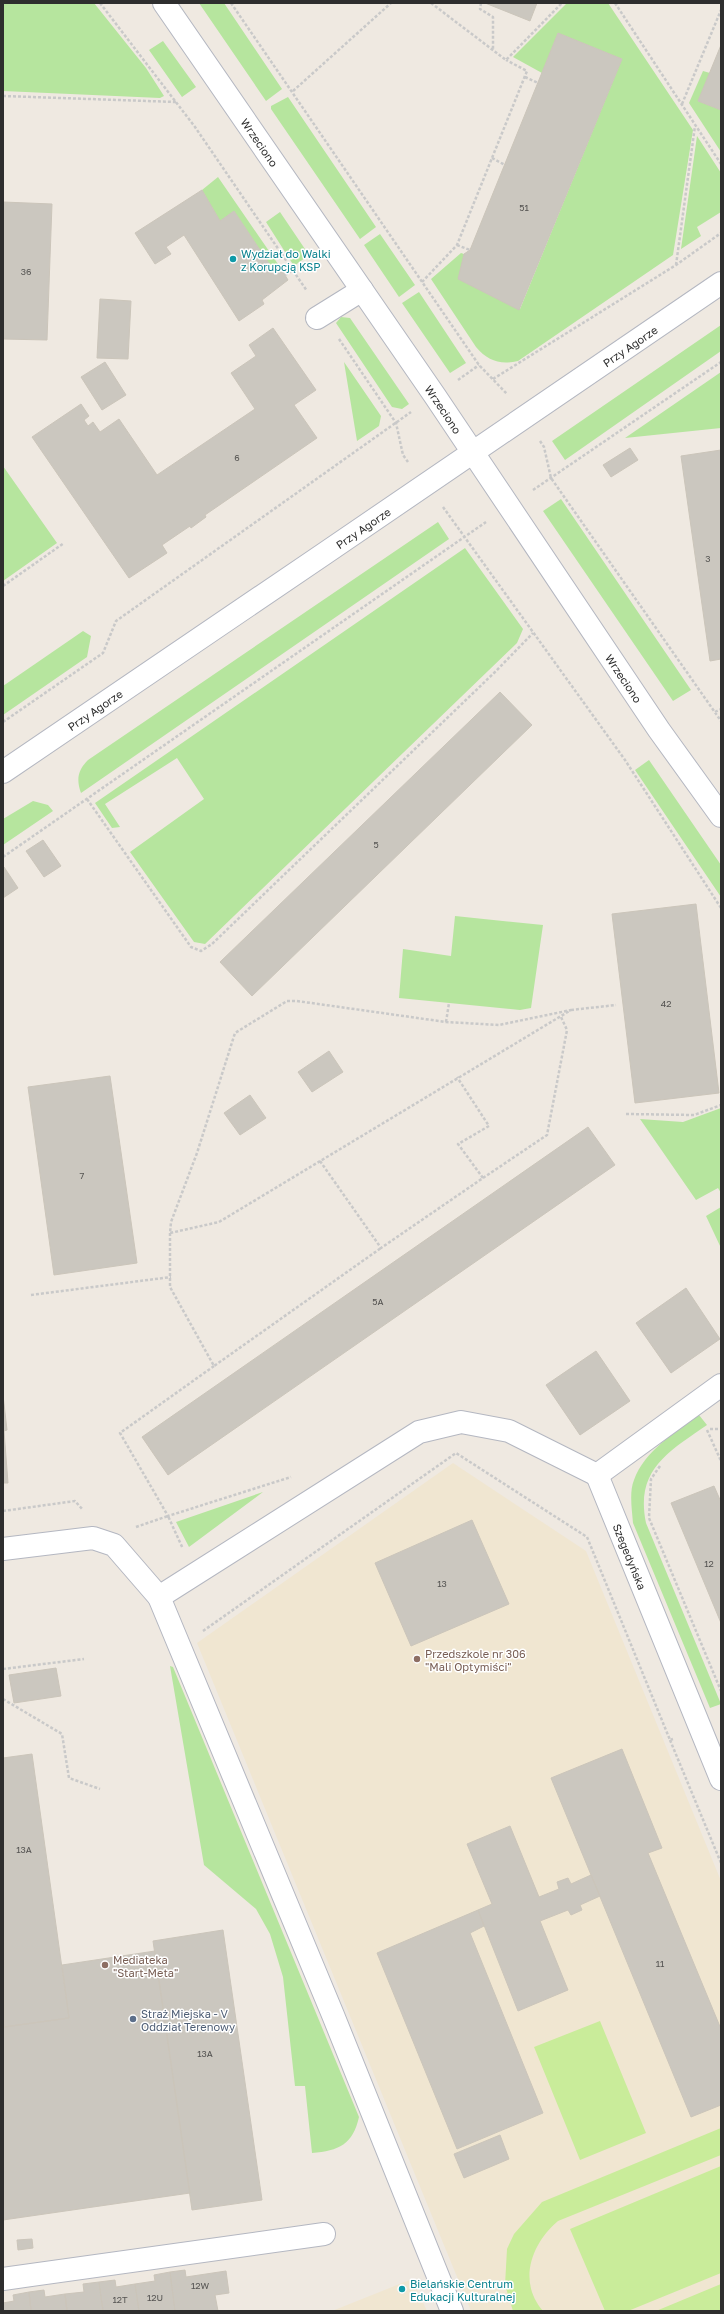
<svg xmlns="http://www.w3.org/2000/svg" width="724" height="2314" font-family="'Golos Text',sans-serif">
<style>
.education{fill:#f0e6d1}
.green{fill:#b6e59e}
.pitch{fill:#c9ec9a}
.building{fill:#cbc7bf;stroke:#cbc5ba}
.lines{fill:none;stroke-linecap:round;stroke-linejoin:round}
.minor-casing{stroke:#b4b7c1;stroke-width:24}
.path{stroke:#c9c9c9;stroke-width:2.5;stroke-dasharray:3 2;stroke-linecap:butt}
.minor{stroke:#fff;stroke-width:22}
.culture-dot{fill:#0f9aa8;stroke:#fff;stroke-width:1.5}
.education-dot{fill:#8d6e63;stroke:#fff;stroke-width:1.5}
.service-dot{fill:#5c6f8a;stroke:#fff;stroke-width:1.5}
.labels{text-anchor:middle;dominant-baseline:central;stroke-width:3;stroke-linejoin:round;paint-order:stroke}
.number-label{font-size:9px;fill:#555452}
.street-label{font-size:11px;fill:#2e2e2e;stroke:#fff}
.culture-label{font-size:11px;fill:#0d838f;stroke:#fff;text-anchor:start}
.education-label{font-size:11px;fill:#785e54;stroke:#fff;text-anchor:start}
.service-label{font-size:11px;fill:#4e5e75;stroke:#fff;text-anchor:start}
</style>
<rect width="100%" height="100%" fill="#efe9e1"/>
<path class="education" d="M453,1463L586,1551L721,1881V2311H471L197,1643Z
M412,2279L427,2311H332Z"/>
<path class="green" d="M3,3H94L146,68L164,96L160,98L3,91Z
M199,3H224L282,89L266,101Z
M567,3H608L693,130L673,255L518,361C500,365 488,361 476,347L431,279L461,253L464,254L459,279L520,309L622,59L558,33L542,73L513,57Z
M163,41L196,87L182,97L149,50Z
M703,71L710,73L698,101L721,110V152L689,103Z
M288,97L376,227L360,239L271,109V106Z
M697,136L721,173V212L697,227L701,236L681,249Z
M218,177L280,267L274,271L234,211L220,221L202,190Z
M280,212L309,255L294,266L266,222Z
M380,234L415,285L399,297L364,245Z
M419,292L466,363L450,373L402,303Z
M341,317L350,318L409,404L402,409L392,407L336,323Z
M721,325V351L565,460L552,441Z
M344,362L381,416L379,426L357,441Z
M721,372V428L625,438Z
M3,466L57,543L3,581Z
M561,499L691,690L673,701L543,511Z
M438,522L449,539L81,793C76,779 78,770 88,760Z
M465,548L523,629L517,643L205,944L194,942L130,852L204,799L177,758L105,804L120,827L112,828L95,803Z
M83,631L91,636L87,657L3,715V686Z
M649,760L721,865V897L635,770Z
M33,801L48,805L53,811L3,845V819Z
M455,916L543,925L531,1008L520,1010L399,998L403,949L451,956Z
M721,1108V1193L718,1188L696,1200L640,1119L683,1122Z
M721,1207V1248L706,1216Z
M699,1415L707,1425C668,1452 635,1470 646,1523L721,1704L710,1708L633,1523C632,1510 629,1492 634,1480C645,1450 675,1433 699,1415Z
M263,1492L189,1547L176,1522Z
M170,1666L173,1667L359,2117C353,2144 339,2151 312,2153L305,2086H295L283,1977L270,1934L256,1909L204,1865Z"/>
<path class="pitch" d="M600,2021L646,2133L580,2160L534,2047Z
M721,2128V2155L558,2221C532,2243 517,2281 543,2311H513L505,2285L507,2249L514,2234L542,2202Z
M721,2166V2273L628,2311H605L570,2229Z
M721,2284V2311H656Z"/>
<path class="building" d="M485,3H537L530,21Z
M558,33L622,59L519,310L458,279L464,254L470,250Z
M721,45V110L698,101Z
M202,190L220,221L234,211L274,271L280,267L288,280L262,300L264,304L239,321L184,235L166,247L171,254L155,264L135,233Z
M3,202L52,204L47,340L3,339Z
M100,299L131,301L128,359L97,358Z
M273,328L316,390L294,405L317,438L205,515L206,517L191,528L190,526L162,545L167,553L129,578L32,437L81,404L89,416L84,420L88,426L93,422L100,432L119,419L157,475L255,409L231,373L256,356L249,345Z
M105,362L126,395L102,410L81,377Z
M630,448L638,460L611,477L603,465Z
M721,450V659L710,661L681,456Z
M500,692L532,725L252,996L220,962Z
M43,840L61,866L44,877L26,851Z
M4,867L18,888L3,898V868Z
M696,904L719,1093L635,1103L612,914Z
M329,1051L343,1072L312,1092L298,1072Z
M110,1076L137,1263L54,1275L28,1087Z
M250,1095L266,1118L240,1135L224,1113Z
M588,1127L615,1165L168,1475L142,1437Z
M686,1288L720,1339L671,1373L636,1323Z
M596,1351L630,1401L580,1435L546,1385Z
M3,1395L7,1430L4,1431L8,1483H3Z
M714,1486L721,1502V1623L671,1503Z
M472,1520L509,1604L411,1646L375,1563Z
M56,1668L61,1696L14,1703L9,1675Z
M622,1749L662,1848L648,1853L721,2029V2105L691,2117L551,1778Z
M32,1754L69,2018L4,2027L3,1758Z
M510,1826L539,1897L559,1889L557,1882L568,1878L571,1884L591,1875L600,1896L580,1905L582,1910L571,1915L568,1910L540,1921L568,1990L518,2011L478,1910L492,1904L467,1844Z
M478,1910L484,1926L470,1933L543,2113L457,2149L377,1953Z
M223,1930L262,2200L192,2210L153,1941Z
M155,1951L190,2193L3,2220V2020L4,2027L69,2018L62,1965Z
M500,2135L509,2159L464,2178L454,2154Z
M32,2239L33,2248L18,2250L17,2240Z
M185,2270L186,2277L226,2271L229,2293L215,2295L218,2311H175L170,2272Z
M170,2272L175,2311H139L135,2284L155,2281L154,2275Z
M115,2280L116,2287L135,2284L139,2311H103L99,2282Z
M99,2282L103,2311H67L65,2294L84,2292L83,2284Z
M44,2290L45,2297L65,2294L67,2311H31L29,2292Z
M29,2292L31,2311H3V2303L14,2301L13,2295Z"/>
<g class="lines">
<g class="minor-casing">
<g id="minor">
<path id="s1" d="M164,3L435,396L659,730L721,816"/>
<path d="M317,318L362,290"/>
<path id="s2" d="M3,772C242,609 483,447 721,283"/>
<path id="s3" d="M597,1475L721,1779"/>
<path d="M597,1475L721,1385"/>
<path d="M3,1549L93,1538L114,1545L159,1597L419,1432L461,1422L509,1431L597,1475"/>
<path d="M159,1597L333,2015L452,2311"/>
<path d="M3,2279L324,2234"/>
</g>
</g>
<path class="path" d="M100,3L195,127L307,291
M231,3L479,365L507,394
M431,3L506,60L562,3
M481,3L480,9L493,17V50
M615,3L721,164
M525,77L538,83
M293,91L391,3
M3,96L176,102
M682,104L721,10
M492,158L505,165
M457,245L470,250
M676,265L695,126
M285,275L293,270
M422,282L457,245L527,71L506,60
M339,339L396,423L403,455L408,462
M493,379L676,265L721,233
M458,380L479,365
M540,441L544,447L551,478L721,721
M533,490L721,362
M443,507L625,760L721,908
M3,586L64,543
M715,712L721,709
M3,722L103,653L116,621L411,412
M87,799L191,947L201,951L212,944L495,672L533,633
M3,857L486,522
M287,1001H297L446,1022L499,1025L571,1010L219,1222L170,1233L171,1222L197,1153L235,1033Z
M571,1010L616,1005
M446,1022L449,1003
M626,1114L694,1115L721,1105
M320,1161L381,1248L483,1178L458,1144L489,1126L457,1077
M483,1178L547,1135L567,1030L561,1017
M170,1233V1287L214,1366L381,1248
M31,1295L171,1277
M214,1366L120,1433L168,1516L291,1477
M710,1429H721
M707,1430L721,1461
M660,1466L651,1479L649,1518L721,1691
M3,1511L75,1501L83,1510
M136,1527L168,1516L183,1549
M203,1631L456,1453L587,1537L670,1740L673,1739
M3,1669L84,1659
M3,1699L62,1734L69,1778L100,1789
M670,1740L721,1863"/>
<use href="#minor" class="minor"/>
</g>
<g class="culture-dot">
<circle cx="233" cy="259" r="4"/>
<circle cx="402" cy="2289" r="4"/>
</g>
<g class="education-dot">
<circle cx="417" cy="1659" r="4"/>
<circle cx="105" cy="1965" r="4"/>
</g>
<circle class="service-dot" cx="133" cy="2019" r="4"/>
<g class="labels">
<g class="number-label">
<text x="524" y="207">51</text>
<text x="26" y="271">36</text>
<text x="237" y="457">6</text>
<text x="708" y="558">3</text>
<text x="376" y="844">5</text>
<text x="666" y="1003">42</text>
<text x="82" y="1175">7</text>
<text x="378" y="1301">5A</text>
<text x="709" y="1563">12</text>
<text x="442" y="1583">13</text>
<text x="24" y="1849">13A</text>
<text x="660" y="1963">11</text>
<text x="205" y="2053">13A</text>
<text x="200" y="2285">12W</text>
<text x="155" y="2297">12U</text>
<text x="120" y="2299">12T</text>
</g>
<g class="street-label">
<text stroke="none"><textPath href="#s1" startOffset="169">Wrzeciono</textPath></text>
<text stroke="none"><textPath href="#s2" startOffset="758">Przy Agorze</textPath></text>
<text stroke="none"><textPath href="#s1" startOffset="493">Wrzeciono</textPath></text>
<text stroke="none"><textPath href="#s2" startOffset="435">Przy Agorze</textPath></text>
<text stroke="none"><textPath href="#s1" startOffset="817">Wrzeciono</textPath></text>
<text stroke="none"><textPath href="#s2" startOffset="111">Przy Agorze</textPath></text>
<text stroke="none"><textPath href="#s3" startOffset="88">Szegedyńska</textPath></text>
</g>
<g class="culture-label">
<text x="241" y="253">Wydział do Walki<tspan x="241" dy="13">z Korupcją KSP</tspan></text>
<text x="410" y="2283">Bielańskie Centrum<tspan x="410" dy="13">Edukacji Kulturalnej</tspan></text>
</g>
<g class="education-label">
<text x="425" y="1653">Przedszkole nr 306<tspan x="425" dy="13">"Mali Optymiści"</tspan></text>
<text x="113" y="1959">Mediateka<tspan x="113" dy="13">"Start-Meta"</tspan></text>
</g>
<g class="service-label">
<text x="141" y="2013">Straż Miejska - V<tspan x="141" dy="13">Oddział Terenowy</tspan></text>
</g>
</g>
<rect width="724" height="2314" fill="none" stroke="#2e2e2e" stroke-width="8"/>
</svg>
